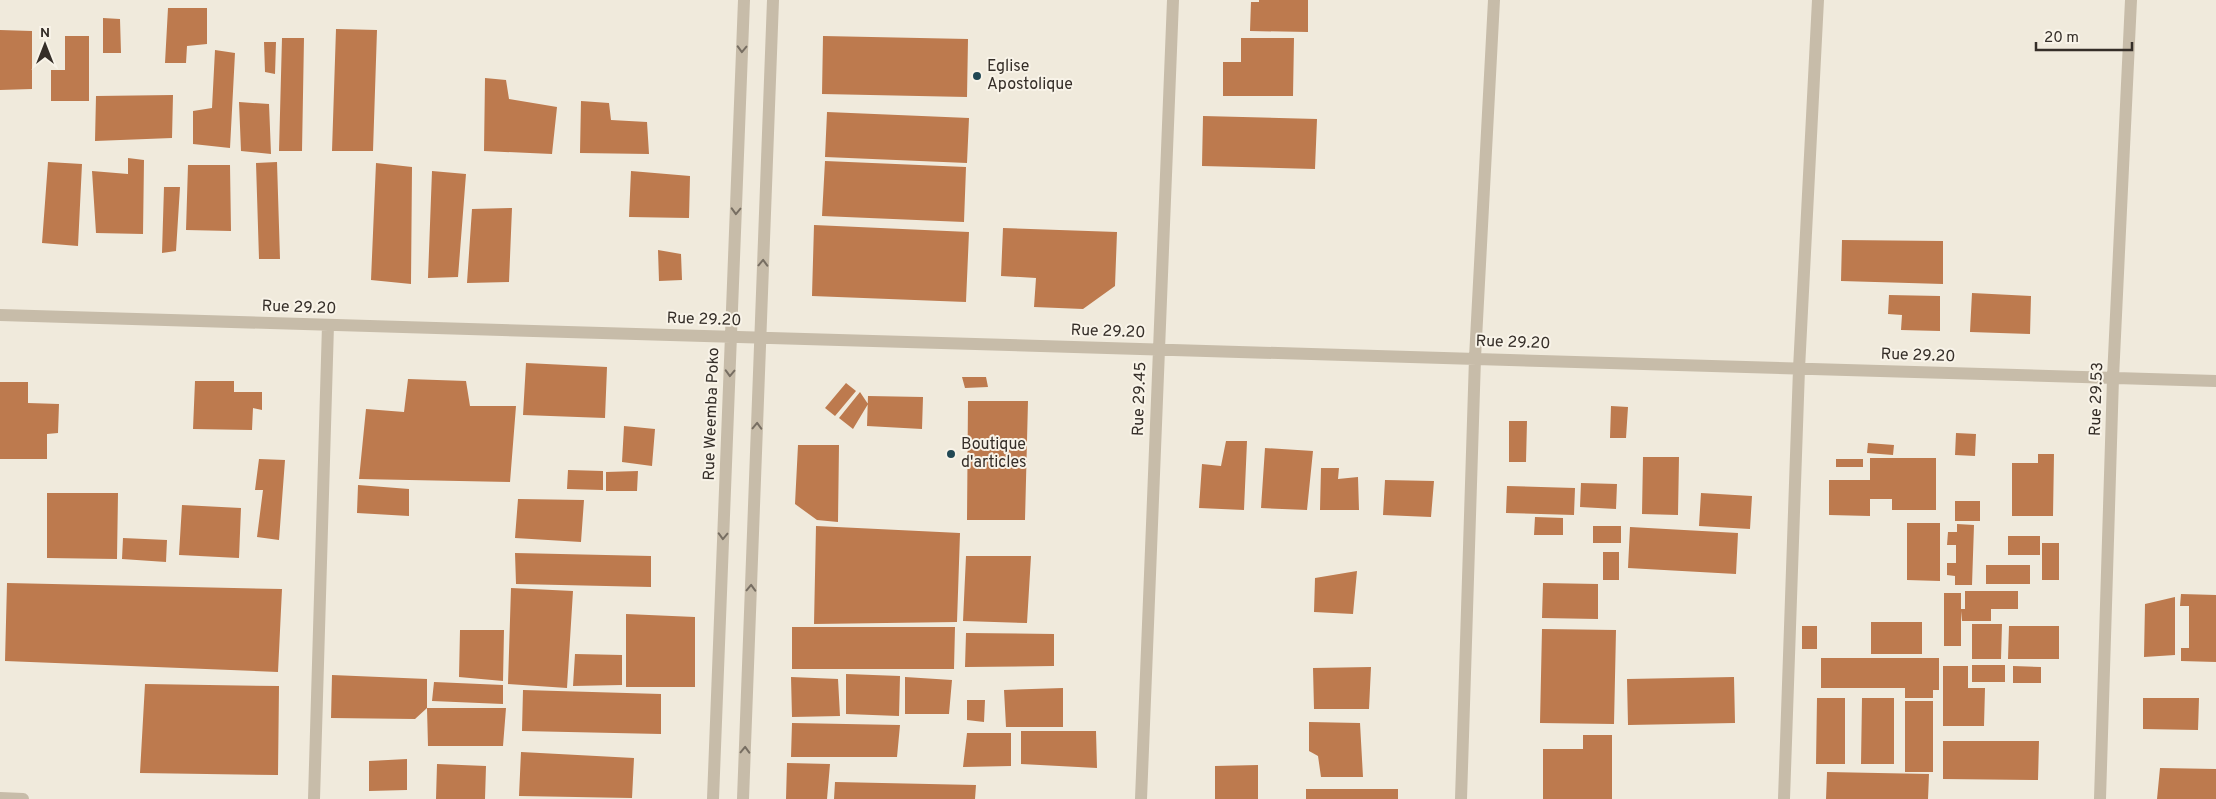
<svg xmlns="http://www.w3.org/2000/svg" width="2216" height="799" font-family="Overpass,sans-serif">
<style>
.building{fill:#bd7a4e}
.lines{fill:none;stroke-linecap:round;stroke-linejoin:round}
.street{stroke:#c7bca9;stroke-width:12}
.oneway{stroke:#776e62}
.poi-dot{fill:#214854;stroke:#f8f3e8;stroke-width:2}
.labels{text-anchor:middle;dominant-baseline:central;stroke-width:4;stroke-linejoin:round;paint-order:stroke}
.poi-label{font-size:16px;fill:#352e28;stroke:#f8f3e8;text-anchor:start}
.street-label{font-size:16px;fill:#352e28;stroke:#f8f3e8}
</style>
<rect width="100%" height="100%" fill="#f0eadc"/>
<path class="building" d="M1259,0H1308V32L1250,31L1251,2H1259Z
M168,8H207V44L187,46L186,63H165Z
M103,18L120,19L121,53H103Z
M336,29L377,30L373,151H332Z
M0,30L32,31V89L0,90Z
M65,36H89V101H51V70H65Z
M823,36L968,39L967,97L822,94Z
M282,38H304L302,151H279Z
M1241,38H1294L1293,96H1223V62H1241Z
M264,42H276L275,74L265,72Z
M215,50L235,53L230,148L193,144V111L212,108Z
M485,78L506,80L509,99L557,107L552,154L484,151Z
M173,95L172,138L95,141L96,96Z
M581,101L609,103L611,120L647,122L649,154L580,153Z
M239,102L269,104L271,154L241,151Z
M827,112L969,118L967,163L825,157Z
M1203,116L1317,119L1315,169L1202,166Z
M128,158L144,160L143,234L96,233L92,171L128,174Z
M825,161L966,167L964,222L822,216Z
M48,162L82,164L78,246L42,243Z
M277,162L280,259H259L256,163Z
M376,163L412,167L411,284L371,280Z
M188,165H230L231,231L186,230Z
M432,171L466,174L458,277L428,278Z
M631,171L690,176L689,218L629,217Z
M164,187H180L176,251L162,253Z
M512,208L509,282L467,283L472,209Z
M814,225L969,232L966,302L812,296Z
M1003,228L1117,232L1115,286L1083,309L1034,307L1036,278L1001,276Z
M1842,240L1943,241V284L1841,281Z
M658,250L681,254L682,280L659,281Z
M1972,293L2031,296L2030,334L1970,332Z
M1889,295L1940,296V331L1901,330L1902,315L1888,314Z
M526,363L607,367L605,418L523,415Z
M962,377H986L988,387L965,388Z
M408,379L466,381L470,406H516L510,482L359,479L366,409L404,412Z
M195,381H234V392H262V410L253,408L252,430L193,429Z
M0,382H28V403L59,404L58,433L47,434V459H0Z
M846,383L856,391L835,416L825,408Z
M860,392L868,404L853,429L839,418Z
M868,396L923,397L922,429L867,426Z
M968,401H1028L1025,520H967Z
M1611,406L1628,407L1626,438H1610Z
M1509,421H1527L1526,462H1509Z
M624,426L655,429L652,466L622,462Z
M1956,433L1976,434L1975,456L1955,455Z
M1226,441H1247L1244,510L1199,508L1202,464L1221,466Z
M1868,443L1894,445L1893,455L1867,453Z
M798,445H839L838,522L817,520L795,504Z
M1265,448L1313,451L1307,510L1261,508Z
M2038,454H2054L2053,516H2012V463H2038Z
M1643,457H1679L1678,515L1642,514Z
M1870,458H1936V510H1892V499H1870V516L1829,515V480H1870Z
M259,459L285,460L279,540L257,537L263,490H255Z
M1836,459H1863V467H1836Z
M1321,468H1339L1338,479L1358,477L1359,510H1320Z
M568,470L603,471V490L567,489Z
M638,471L637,491H606V472Z
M1385,480L1434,481L1431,517L1383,515Z
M1581,483L1617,484L1616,509L1580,507Z
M358,485L409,489V516L357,513Z
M1507,486L1575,488L1574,515L1506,513Z
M47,493H118L117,559L47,558Z
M1701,493L1752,496L1750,529L1699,526Z
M518,499L584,500L581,542L515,538Z
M1955,501H1980V521H1955Z
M182,505L241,508L239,558L179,555Z
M1535,517L1563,518V535H1534Z
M1907,523H1940V581L1907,580Z
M1957,524L1974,525L1972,585H1955V576L1947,575V563H1956V545H1947L1948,532H1957Z
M816,526L960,533L957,622L814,624Z
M1593,526H1621V543H1593Z
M1630,527L1738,533L1736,574L1628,568Z
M2008,536H2040V555H2008Z
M123,538L167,540L166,562L122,559Z
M2042,543H2059V580H2042Z
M1603,552H1619V580H1603Z
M515,553L651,556V587L516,584Z
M966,556H1031L1027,623L963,621Z
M1986,565H2030V584H1986Z
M1357,571L1353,614L1314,612L1315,578Z
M7,583L282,589L278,672L5,661Z
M1543,583L1598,584V619L1542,618Z
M511,588L573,591L567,688L508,684Z
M1965,591H2018V609H1991V621H1962L1961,611V646H1944V593H1961V609H1965Z
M2181,594L2216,595V662L2181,661V648H2189V606H2180Z
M2175,597V655L2144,657L2145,604Z
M626,614L695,617V687H626Z
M1871,622H1922V654H1871Z
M1972,624H2002L2001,659H1972Z
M1802,626H1817V649H1802Z
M2009,626H2059V659H2008Z
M792,627H955L954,669H792Z
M1542,629L1616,630L1614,724L1540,723Z
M460,630H504L503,681L459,677Z
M966,633L1054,634V666L965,667Z
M575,654L622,655V685L573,686Z
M1821,658H1939V690H1933V698H1905V688H1821Z
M1972,665H2005V682H1972Z
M1943,666H1968V688H1985L1984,726H1943Z
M2013,666L2041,667V683H2013Z
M1371,667L1369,709H1314L1313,668Z
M846,674L900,676L899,716L846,714Z
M332,675L427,679V708L415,719L331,718Z
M791,677L838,679L840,716L792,717Z
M905,677L952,680L949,714H905Z
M1734,677L1735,723L1628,725L1627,679Z
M434,682L503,685V704L432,701Z
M145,684L279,686L278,775L140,773Z
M1063,688V727H1006L1004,690Z
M523,690L661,694V734L522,731Z
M1817,698H1845V764H1816Z
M1862,698H1894V764H1861Z
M2143,698H2199L2198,730L2143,729Z
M967,700H985L984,722L967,720Z
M1905,701H1933V772H1905Z
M427,708H506L503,746H428Z
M1309,722L1360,723L1363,777H1321L1318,756L1309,751Z
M792,723L900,725L897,757H791Z
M1021,731H1096L1097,768L1021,764Z
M967,733H1011V766L963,767Z
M1583,735H1612V799H1543V749H1583Z
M1943,741H2039L2038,780L1943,779Z
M521,752L634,758L632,798L519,796Z
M407,759V790L369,791V761Z
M787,763L830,764L827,799H786Z
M437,764L486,766L485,799H436Z
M1258,765V799H1215V766Z
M2160,768L2216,769V799H2157Z
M1827,772L1929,774L1928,799H1826Z
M835,782L976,785L975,799H834Z
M1306,789H1398V799H1306Z"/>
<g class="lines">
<path class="street" d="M0,315L2216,381
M0,798L23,799
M314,799L328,325
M713,799L744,0
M743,799L773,0
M1141,799L1173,0
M1461,799L1475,358L1494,0
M1784,799L1799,369L1818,0
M2100,799L2113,378L2131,0"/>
</g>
<defs><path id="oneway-chevron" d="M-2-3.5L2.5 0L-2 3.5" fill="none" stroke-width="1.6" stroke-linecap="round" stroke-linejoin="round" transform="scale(1.25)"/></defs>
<g class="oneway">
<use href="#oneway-chevron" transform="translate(742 49) rotate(92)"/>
<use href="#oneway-chevron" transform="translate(736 211) rotate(92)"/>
<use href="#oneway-chevron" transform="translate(763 263) rotate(-88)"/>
<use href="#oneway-chevron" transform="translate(730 373) rotate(92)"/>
<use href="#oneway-chevron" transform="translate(757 426) rotate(-88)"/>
<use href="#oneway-chevron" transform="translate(723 536) rotate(92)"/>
<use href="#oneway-chevron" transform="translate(751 588) rotate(-88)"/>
<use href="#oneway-chevron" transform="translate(745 750) rotate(-88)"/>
</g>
<g class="poi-dot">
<circle cx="977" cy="76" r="5"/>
<circle cx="951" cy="454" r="5"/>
</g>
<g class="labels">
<g class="poi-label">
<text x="987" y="67">Eglise<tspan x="987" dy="18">Apostolique</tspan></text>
<text x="961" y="445">Boutique<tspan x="961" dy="18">d'articles</tspan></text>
</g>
<g class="street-label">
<text transform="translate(299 308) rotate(2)">Rue 29.20</text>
<text transform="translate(704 320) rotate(2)">Rue 29.20</text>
<text transform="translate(1108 332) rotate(2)">Rue 29.20</text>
<text transform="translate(1513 343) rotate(2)">Rue 29.20</text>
<text transform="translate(1918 356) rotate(2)">Rue 29.20</text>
<text transform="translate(1140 399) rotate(-88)">Rue 29.45</text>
<text transform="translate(2097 399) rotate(-88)">Rue 29.53</text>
<text transform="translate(712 414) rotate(-88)">Rue Weemba Poko</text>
</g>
</g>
<g transform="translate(45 45)" stroke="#f8f3e8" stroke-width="4" paint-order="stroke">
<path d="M0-4L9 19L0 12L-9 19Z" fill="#352e28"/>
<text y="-8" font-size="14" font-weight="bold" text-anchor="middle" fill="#352e28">N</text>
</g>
<path d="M2036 42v8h96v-8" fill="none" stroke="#352e28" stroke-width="2.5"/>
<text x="2044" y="42" font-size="15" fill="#352e28" stroke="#f8f3e8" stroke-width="4" paint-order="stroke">20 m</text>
</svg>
